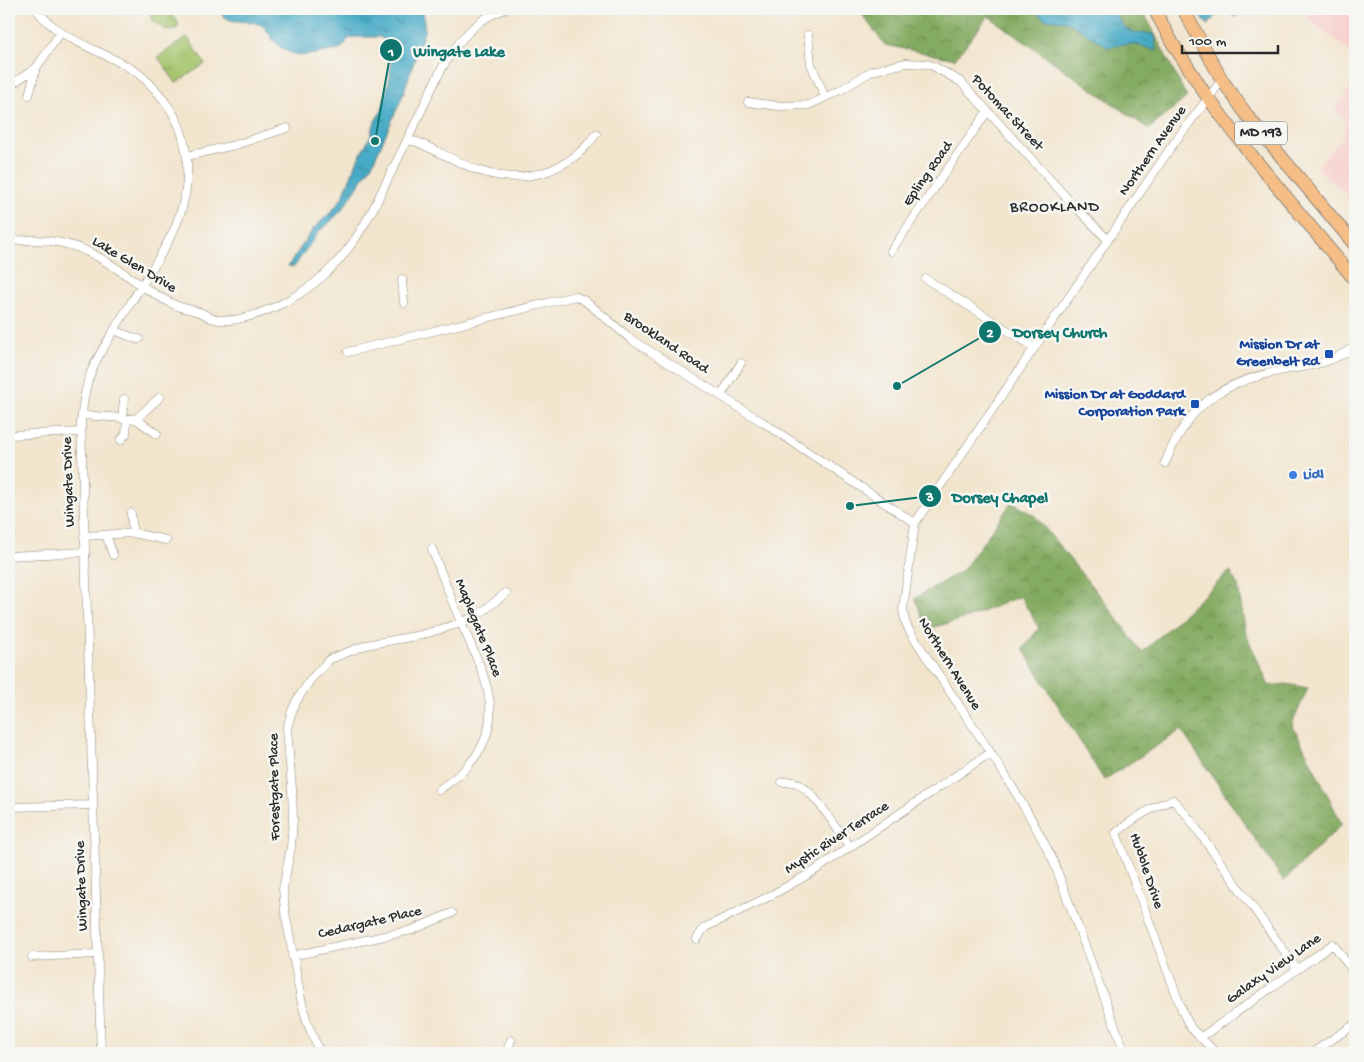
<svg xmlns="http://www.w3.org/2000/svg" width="1364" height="1062" font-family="'Gochi Hand',sans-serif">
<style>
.built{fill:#f7d0cd}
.grass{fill:url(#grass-tufts);stroke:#68784d}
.forest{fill:url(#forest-crowns);stroke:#586b46}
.water{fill:url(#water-ripples);stroke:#386a78}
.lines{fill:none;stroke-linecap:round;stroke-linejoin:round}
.street-casing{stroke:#8e887c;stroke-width:9}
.primary-casing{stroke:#8e887c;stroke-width:14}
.street{stroke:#fff;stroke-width:8}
.primary{stroke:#f6be87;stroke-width:12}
.transit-dot{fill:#1a4fb4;stroke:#f6f6f2;stroke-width:2}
.shop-dot{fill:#3f7fe0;stroke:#f6f6f2;stroke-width:2}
.labels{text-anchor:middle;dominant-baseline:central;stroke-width:5;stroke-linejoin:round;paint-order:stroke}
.shield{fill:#f6f6f2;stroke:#686867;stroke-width:1}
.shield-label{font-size:14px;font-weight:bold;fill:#2b2b2b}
.street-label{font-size:15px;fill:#2b2b2b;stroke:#f6f6f2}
.transit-label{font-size:15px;font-weight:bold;fill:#164399;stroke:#f6f6f2;text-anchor:end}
.shop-label{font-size:15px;font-weight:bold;fill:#366cbe;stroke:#f6f6f2;text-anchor:start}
.neighbourhood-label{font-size:16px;letter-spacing:1px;fill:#2b2b2b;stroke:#f6f6f2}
.leader{fill:none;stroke:#0f766e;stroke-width:2}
.callout-dot{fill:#0f766e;stroke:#f6f6f2;stroke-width:2}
.mark-label{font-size:15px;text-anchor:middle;font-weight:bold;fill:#fff}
.callout-label{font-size:16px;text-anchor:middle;font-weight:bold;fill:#0f766e;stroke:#f6f6f2;stroke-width:5;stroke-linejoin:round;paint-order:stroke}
</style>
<defs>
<pattern id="grass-tufts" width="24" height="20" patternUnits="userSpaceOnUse" patternTransform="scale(1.25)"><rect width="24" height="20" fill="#a6c66f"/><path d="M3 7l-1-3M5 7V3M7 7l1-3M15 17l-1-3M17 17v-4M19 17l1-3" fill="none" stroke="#8faa60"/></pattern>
<pattern id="forest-crowns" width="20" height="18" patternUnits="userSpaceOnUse" patternTransform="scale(1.25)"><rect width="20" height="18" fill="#84ab62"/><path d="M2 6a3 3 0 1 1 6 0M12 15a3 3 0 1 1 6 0" fill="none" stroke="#6c8b51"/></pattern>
<pattern id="water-ripples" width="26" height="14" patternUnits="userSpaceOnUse" patternTransform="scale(1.25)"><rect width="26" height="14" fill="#46aac6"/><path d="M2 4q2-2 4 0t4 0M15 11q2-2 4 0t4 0" fill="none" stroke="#3b8ba1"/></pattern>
</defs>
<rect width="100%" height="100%" fill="#f6f6f2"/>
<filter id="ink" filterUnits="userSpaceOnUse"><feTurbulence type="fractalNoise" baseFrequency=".02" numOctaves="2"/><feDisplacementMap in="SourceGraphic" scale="10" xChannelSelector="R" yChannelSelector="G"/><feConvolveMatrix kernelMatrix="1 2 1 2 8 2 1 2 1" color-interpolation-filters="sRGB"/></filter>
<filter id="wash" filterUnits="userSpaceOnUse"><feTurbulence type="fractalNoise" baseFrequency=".0096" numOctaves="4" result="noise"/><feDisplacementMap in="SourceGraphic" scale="20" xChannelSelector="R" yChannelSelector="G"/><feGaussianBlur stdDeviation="1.12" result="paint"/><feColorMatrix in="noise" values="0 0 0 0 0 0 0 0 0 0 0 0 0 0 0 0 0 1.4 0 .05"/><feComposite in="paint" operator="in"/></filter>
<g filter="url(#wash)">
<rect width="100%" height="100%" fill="#f2e5ce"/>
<path class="built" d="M1313,9H1355V55L1306,17Z
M1355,82V200L1316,168L1343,137L1345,121L1335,108Z"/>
<path class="grass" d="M151,11H167L178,22V28L167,31L151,20Z
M187,37L205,64L176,83L158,57Z"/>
<path class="forest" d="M858,9H1142L1187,97L1149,129L988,16L955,59L885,45Z
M1012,502L1035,516L1114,614L1142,653L1230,571L1238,586L1246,634L1269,686L1286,684L1308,688L1292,724L1342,824L1284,881L1181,730L1104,780L1023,649L1039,628L1020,596L967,618L927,629L915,598L963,570Z"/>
<path class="water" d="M217,9H422L425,29L401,100L373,163L342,210L326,226L319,231L294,267L288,266L314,228L332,211L342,198L359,157L371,135L375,121L382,110L390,77L391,57L389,48L384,40L380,37H356L348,39L344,46L339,50C311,53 296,64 274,41C269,35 266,26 259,24C240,18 230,27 217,9Z
M1031,9H1112C1126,33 1128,32 1155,34L1156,51C1140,44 1125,42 1108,47L1066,21L1045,19Z
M1199,9H1261L1249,14L1243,12L1235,17L1226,12L1215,16L1208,25L1199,16Z"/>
</g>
<g filter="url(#ink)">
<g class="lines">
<g class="street-casing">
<path id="street" d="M36,9C59,40 96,48 128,67C143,75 156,89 166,103C179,120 186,142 187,163C190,212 167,245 142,285C133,299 125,313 116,327C108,341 98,355 92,370C85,386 83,404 81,422L101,1053
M808,35L811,64L825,97
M12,84L36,68L61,32
M29,95L36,68
M748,102L778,106L809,105L839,91L872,71L906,63L927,64L933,66L961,82L1066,197L1108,240
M407,140L417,142C438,151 458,163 480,171C524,186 570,171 596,134
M187,156L235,145L287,128
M9,241C37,239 60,239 86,251C117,264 142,290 173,304C182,309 192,309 202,313C205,314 208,317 211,318C233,326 268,311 287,301C328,279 352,249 373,209C387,181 401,153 415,124C433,87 447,47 481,21C488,16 497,12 505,9
M891,251L987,112
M402,279L404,303
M926,279L1034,347
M114,330L136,339H139
M348,352L575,296L585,301L632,340L764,423L915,523
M721,395L741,363
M82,415L136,419L157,434
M122,419L124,399
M136,419L160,397
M9,435L81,432
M121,440L126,434L127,419
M1165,463C1189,403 1222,382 1284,370C1311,366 1333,363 1355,346
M131,513L133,533
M106,535L113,555
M84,536L133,533L166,540
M432,549C442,575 452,602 463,627C485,677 510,721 466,768C458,777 448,783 439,790
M9,556L85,552
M782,782C785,782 790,782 793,782C812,786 838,831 850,847
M9,807L93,805
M697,939L704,928L768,897L811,873L990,753
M292,956L412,930L452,913
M32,957L97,954
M1200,1038L1333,944L1355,974
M320,1053L307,1022L301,999L285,912L283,889L291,847L293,819L292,789L287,728L292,711L297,700L311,679L330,659L366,645L421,635L461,623L482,612L506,593
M506,1053L511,1040
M1125,1053L1053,860C1013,779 958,706 909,630L905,621L903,609L915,523L1174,143L1222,80
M1216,1053L1191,1028L1184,1015L1116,833C1133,819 1153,806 1173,800L1186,814L1297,969
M1312,1053L1355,1024"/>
</g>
<g class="primary-casing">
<path id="primary" d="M1154,9L1173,44L1208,98L1252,156L1355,280
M1183,9L1222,80L1249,118L1355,245"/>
</g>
<use href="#street" class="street"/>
<use href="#primary" class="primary"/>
</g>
</g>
<g class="transit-dot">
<rect x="1324" y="349" width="10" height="10" rx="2.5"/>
<rect x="1190" y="399" width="10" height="10" rx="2.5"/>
</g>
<circle class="shop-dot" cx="1293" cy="475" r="5"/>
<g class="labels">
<rect class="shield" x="1235" y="121.5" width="52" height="23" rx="4"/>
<g class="shield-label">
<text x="1261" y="133">MD 193</text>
</g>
<g class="street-label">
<text transform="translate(1007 113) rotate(47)">Potomac Street</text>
<text transform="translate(1153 151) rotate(-55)">Northern Avenue</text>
<text transform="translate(928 174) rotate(-55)">Epling Road</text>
<text transform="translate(134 265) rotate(31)">Lake Glen Drive</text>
<text transform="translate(666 343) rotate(34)">Brookland Road</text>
<text transform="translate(69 482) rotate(-92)">Wingate Drive</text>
<text transform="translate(478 628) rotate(68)">Maplegate Place</text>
<text transform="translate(949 664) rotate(58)">Northern Avenue</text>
<text transform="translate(275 787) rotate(-91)">Forestgate Place</text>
<text transform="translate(837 838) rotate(-33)">Mystic River Terrace</text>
<text transform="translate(1146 871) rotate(71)">Hubble Drive</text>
<text transform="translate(82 886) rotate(-92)">Wingate Drive</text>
<text transform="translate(370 923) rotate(-13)">Cedargate Place</text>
<text transform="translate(1274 969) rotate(-35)">Galaxy View Lane</text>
</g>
<g class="transit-label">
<text x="1319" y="345">Mission Dr at<tspan x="1319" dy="17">Greenbelt Rd</tspan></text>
<text x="1185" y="395">Mission Dr at Goddard<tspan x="1185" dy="17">Corporation Park</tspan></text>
</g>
<g class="shop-label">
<text x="1303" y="475">Lidl</text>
</g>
<g class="neighbourhood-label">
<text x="1055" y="208">BROOKLAND</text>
</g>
</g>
<path class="leader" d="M375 141L391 50M897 386L990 332M850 506L930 496"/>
<g class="callout-dot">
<circle cx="375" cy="141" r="5"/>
<circle cx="897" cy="386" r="5"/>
<circle cx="850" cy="506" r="5"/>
<circle cx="391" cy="50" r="12"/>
<circle cx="990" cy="332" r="12"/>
<circle cx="930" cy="496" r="12"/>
</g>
<g class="mark-label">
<text x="391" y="56">1</text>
<text x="990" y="337">2</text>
<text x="930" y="501">3</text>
</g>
<g class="callout-label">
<text x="459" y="56">Wingate Lake</text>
<text x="1060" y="337">Dorsey Church</text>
<text x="1000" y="502">Dorsey Chapel</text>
</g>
<rect width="1364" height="1062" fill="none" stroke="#f6f6f2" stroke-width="30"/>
<path d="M1182 45v8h96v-8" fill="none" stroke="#2b2b2b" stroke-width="2.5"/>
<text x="1189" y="45" font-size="15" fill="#2b2b2b" stroke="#f6f6f2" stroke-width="4" paint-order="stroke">100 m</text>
</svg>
